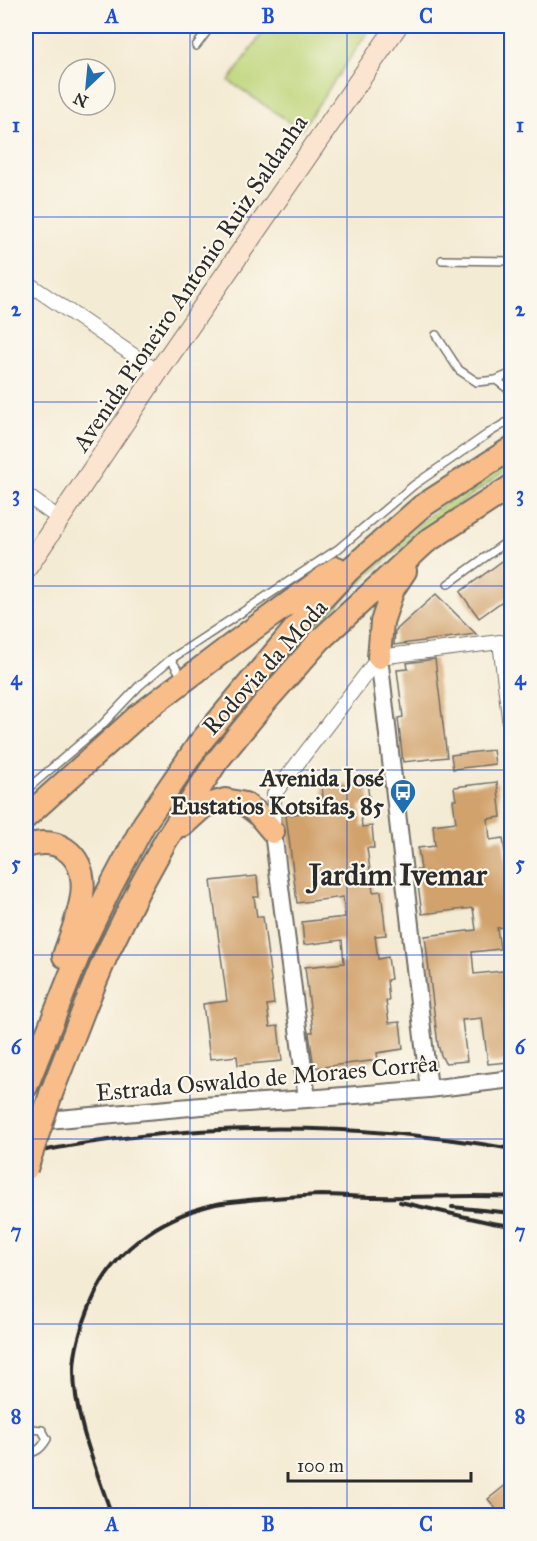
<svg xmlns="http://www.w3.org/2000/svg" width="537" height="1541" font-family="'IM FELL Great Primer',serif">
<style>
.green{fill:#bdd579;stroke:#748052;stroke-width:1.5}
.building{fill:#d1a26c}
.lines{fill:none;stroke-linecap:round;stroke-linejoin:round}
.service-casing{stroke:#716e66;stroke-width:10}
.minor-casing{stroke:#716e66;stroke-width:16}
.tertiary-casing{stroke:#716e66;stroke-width:20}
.secondary-casing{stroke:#716e66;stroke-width:22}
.trunk-casing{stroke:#716e66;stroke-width:26}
.service{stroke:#fff;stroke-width:7}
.minor{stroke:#fff;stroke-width:14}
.tertiary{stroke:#fff;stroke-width:16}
.secondary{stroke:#fce5d0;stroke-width:20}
.trunk{stroke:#f8bd89;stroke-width:22}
.rail{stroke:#2b2b2b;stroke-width:4}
.trunk-bridge-casing{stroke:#716e66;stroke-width:26;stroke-linecap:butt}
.trunk-bridge{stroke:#f8bd89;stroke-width:22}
.grid{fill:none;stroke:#1d4ed8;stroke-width:1.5;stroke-opacity:0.55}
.labels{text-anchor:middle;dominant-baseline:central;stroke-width:4.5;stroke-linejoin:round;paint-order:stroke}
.street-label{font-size:24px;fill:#2b2b2b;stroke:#fbf7ec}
.poi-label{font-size:24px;font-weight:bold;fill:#2b2b2b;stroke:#fbf7ec;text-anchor:end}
.district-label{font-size:30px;font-weight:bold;fill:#2b2b2b;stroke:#fbf7ec}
.neatline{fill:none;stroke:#1d4ed8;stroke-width:2}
.grid-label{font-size:20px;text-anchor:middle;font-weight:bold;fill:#1d4ed8}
</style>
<rect width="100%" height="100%" fill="#fbf7ec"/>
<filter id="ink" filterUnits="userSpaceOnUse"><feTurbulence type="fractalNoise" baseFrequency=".0167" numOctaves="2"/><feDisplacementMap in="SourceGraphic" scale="12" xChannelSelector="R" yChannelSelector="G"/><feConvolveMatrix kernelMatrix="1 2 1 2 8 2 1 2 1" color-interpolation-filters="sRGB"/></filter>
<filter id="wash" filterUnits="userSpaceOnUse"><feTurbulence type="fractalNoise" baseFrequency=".008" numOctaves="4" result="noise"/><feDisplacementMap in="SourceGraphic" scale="24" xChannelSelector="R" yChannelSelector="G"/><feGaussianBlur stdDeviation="1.35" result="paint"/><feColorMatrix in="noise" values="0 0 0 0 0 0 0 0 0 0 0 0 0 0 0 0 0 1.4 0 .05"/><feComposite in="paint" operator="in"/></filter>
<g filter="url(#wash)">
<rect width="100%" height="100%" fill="#f4ebd4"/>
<path class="green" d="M267,26H372L301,130L229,81Z
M511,457V468C458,503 405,541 358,585C328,614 300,644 272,676L267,671L354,578L434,512Z"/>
<g id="blocks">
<path class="building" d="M505,559L512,567V594L479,618L460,592Z
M436,594L476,634L394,645L395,631Z
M435,659L447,757L403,762L398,718L403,717L397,670L408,669L407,663Z
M493,750L495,764L453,769L451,755Z
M367,782L370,805L360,806L362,827L372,826L374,848H367L373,892L381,891L386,935L375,936L378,959L388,957L391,979L387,980L389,1001H386L389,1023L400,1022L403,1049L377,1053L378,1060L314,1068L309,1032H313L305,967L344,963L342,940L304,945L302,922L345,917L343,897L297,903L286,815L324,810L322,787Z
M497,782L501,817L488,819L490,840L503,838L512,904V926L497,928L500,949L472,952L474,974L512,970V1051L507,1052L508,1062L488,1064L482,1018L462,1020L467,1061L445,1063L441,1055L438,1045L425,936L476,930L473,908L422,914L416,870H421L418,848L435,846L433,825L456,822L453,800H456L454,787Z
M257,876L259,897H254L257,917H263L274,1004L267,1005L270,1027L278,1026L282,1061L238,1065L237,1056L210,1059L203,1004L227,1001L211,881Z
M512,1480V1515H501L488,1499Z"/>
</g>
</g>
<g filter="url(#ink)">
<use href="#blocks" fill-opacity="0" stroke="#716e66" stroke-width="1.5"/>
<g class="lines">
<g class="service-casing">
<path id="service" d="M196,46L211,26
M442,260L512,261
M436,335L459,370L477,382L496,380L512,373
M496,380L512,392
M448,584L512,538
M182,677L171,659L338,549L414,485L489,433L512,419
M26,790L102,725L139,686L171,659
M26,1431L32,1429L42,1430L47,1439C41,1449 37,1452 26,1454"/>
</g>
<g class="minor-casing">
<path id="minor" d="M26,282L158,372
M26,495L60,519
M273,832L274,794L379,657L500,642L512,742"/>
</g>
<g class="tertiary-casing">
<path id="tertiary" d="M379,657L429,1089
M273,832L307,1099
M26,1122L201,1106L307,1099L429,1089L512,1079"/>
</g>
<g class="secondary-casing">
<path id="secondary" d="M26,569L158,372L397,26"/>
</g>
<g class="trunk-casing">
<path id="trunk" d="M379,657L382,622L393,589L405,571
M26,817L139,715L234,643L337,568
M183,825L204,806L225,800L245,804L257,813L273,832
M26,846C39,842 53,841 65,849C100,873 74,925 64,956
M26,1087L82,946L111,886L144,824L198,745L302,620L349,570L421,507L512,448
M51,1094L86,1004L106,956L139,889L166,840L217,761L266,701L320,640L426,542L512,486"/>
</g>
<use href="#service" class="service"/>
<use href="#minor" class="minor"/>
<use href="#tertiary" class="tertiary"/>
<use href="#secondary" class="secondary"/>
<use href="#trunk" class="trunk"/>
<path class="rail" d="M26,1154C185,1121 351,1121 512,1149
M400,1202L492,1223L512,1226
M452,1207L512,1213
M112,1516C97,1471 74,1418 74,1371C74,1347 83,1322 92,1301C113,1250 160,1218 212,1205C223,1202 236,1202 248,1200C272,1198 296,1196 321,1195C339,1195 357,1197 375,1197C421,1198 466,1194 512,1197"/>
<g class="trunk-bridge-casing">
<path id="trunk-bridge" d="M26,1169L51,1094"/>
</g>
<use href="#trunk-bridge" class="trunk-bridge"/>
</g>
</g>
<path class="grid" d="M190,26V1516M347,26V1516M26,217H512M26,402H512M26,586H512M26,770H512M26,955H512M26,1139H512M26,1324H512"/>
<defs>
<g id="bus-pin" transform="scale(1.35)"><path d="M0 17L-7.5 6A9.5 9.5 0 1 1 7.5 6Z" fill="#1f6fb2" stroke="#fbf7ec"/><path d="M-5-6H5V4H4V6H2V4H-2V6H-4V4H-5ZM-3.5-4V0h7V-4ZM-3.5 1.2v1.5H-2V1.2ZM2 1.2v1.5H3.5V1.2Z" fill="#fff"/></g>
</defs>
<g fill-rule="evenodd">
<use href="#bus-pin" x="403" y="792"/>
</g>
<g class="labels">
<g class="street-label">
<text transform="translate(190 283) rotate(-56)">Avenida Pioneiro Antonio Ruiz Saldanha</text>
<text transform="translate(265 667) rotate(-48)">Rodovia da Moda</text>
<text transform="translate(267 1078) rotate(-5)">Estrada Oswaldo de Moraes Corrêa</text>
</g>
<g class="poi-label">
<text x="384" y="778">Avenida José<tspan x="384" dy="28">Eustatios Kotsifas, 85</tspan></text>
</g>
<g class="district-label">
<text x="398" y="875">Jardim Ivemar</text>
</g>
</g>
<rect width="537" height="1541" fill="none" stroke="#fbf7ec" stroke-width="66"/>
<g transform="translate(87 87) rotate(206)"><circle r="28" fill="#fbf7ec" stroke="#a8a59f" stroke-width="1.5"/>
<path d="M0-4.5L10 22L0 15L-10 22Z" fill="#1f6fb2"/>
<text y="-9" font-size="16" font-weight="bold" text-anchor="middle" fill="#2b2b2b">N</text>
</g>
<path d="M288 1472v9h183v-9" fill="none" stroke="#2b2b2b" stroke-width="3"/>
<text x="297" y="1472" font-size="18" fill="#2b2b2b" stroke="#fbf7ec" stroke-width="4.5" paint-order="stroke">100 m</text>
<rect x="33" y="33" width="471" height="1475" class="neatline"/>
<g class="grid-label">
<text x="112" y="23">A</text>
<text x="268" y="23">B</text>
<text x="426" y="23">C</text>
<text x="16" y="132">1</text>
<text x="520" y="132">1</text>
<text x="16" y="316">2</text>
<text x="520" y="316">2</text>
<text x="16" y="501">3</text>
<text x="520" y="501">3</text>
<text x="16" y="685">4</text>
<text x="520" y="685">4</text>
<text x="16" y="870">5</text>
<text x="520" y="870">5</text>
<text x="16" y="1054">6</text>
<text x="520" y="1054">6</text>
<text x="16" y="1238">7</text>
<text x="520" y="1238">7</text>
<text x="16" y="1423">8</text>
<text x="520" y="1423">8</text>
<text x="112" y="1531">A</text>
<text x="268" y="1531">B</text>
<text x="426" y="1531">C</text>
</g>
</svg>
